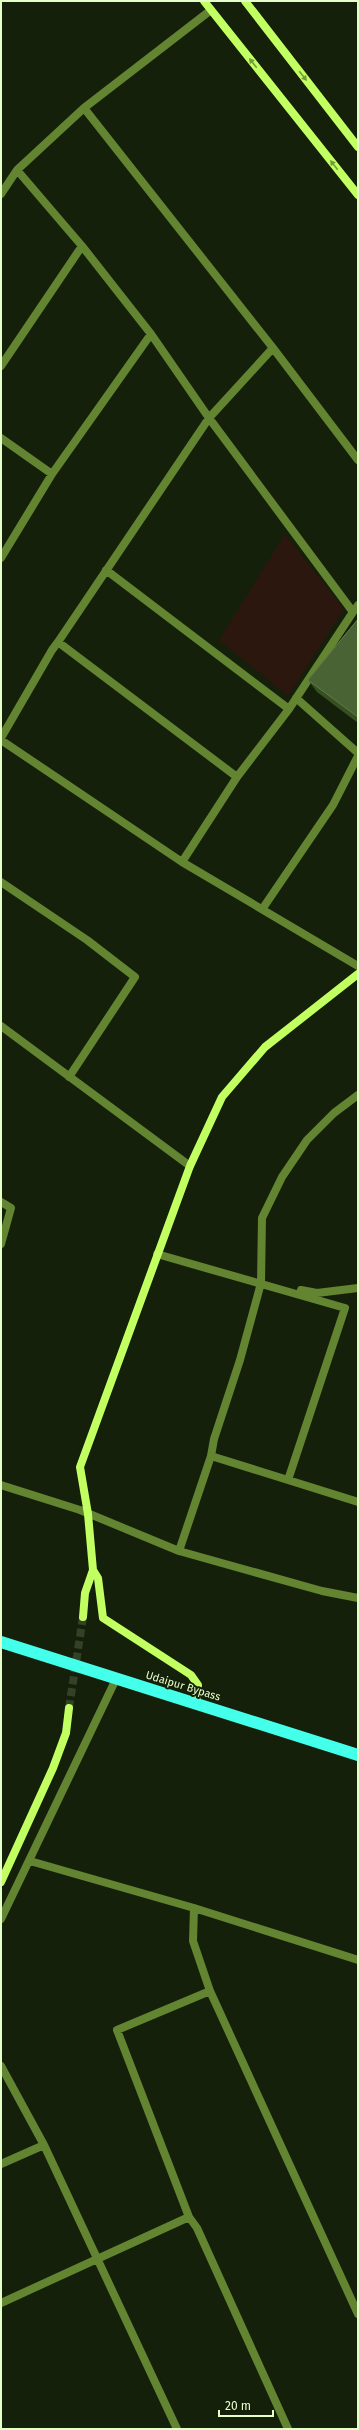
<svg xmlns="http://www.w3.org/2000/svg" width="359" height="2430" font-family="'Fira Sans',sans-serif">
<style>
.green{fill:#2b170d}
.lines{fill:none;stroke-linecap:round;stroke-linejoin:round}
.secondary-tunnel{stroke:#334127;stroke-width:8;stroke-dasharray:8 4;stroke-linecap:butt}
.street{stroke:#638430;stroke-width:8}
.secondary{stroke:#c2ff60;stroke-width:8}
.highway{stroke:#44ffe9;stroke-width:12}
.wall{fill:#365022}
.building{fill:#496334;stroke:#617b4b}
.oneway{fill:#749b39}
.labels{text-anchor:middle;dominant-baseline:central;stroke-width:4;stroke-linejoin:round;paint-order:stroke}
.street-label{font-size:11px;fill:#e5ffc9;stroke:#14200a}
</style>
<rect width="100%" height="100%" fill="#14200a"/>
<path class="green" d="M285,534L344,609L288,696L219,640Z"/>
<g class="lines">
<path class="secondary-tunnel" d="M69,1708L83,1617"/>
<path class="street" d="M211,10L84,108L273,348
M17,170L84,108
M1,194L17,170L82,246L1,366
M151,334L209,418L273,348L358,460
M1,438L52,474L151,334L82,246
M1,558L52,474
M353,612L358,605
M58,642L237,777L182,862
M296,698L358,753
M1,738L52,650L58,642L209,418L353,612L289,709L106,570
M1,740L182,862L358,966
M237,777L289,709
M1,882L87,940L135,977L69,1077
M263,908L333,805L358,756
M1,1026L190,1166
M1,1202L11,1208L1,1244
M157,1254L345,1308L288,1480L211,1456L214,1439L240,1360L261,1283L262,1218L282,1177L307,1140L334,1113L358,1095
M301,1290L317,1293L358,1288
M211,1456L179,1551L322,1591L358,1598
M288,1480L358,1502
M1,1485L80,1510L179,1551
M30,1861L194,1908L358,1960
M194,1908L193,1941L210,1991L358,2314
M1,1919L116,1679
M210,1991L117,2030L189,2217L197,2228L288,2429
M1,2066L44,2145L177,2429
M1,2164L44,2145
M1,2303L189,2217"/>
<path class="secondary" d="M204,1L358,195
M245,1L358,147
M83,1617L85,1593L93,1570
M196,1703L198,1685L191,1675L103,1618L98,1578L93,1570L88,1514L80,1467L190,1166L222,1097L265,1047L358,974
M1,1882L53,1768L66,1733L69,1708"/>
<path class="highway" d="M1,1642L358,1755"/>
</g>
<path class="wall" d="M358,619V723L317,692L308,680Z"/>
<path class="building" d="M358,619V717L308,680Z"/>
<defs><path id="oneway-solid" d="M-6-.8H1V-3.2L6.5 0L1 3.2V.8H-6Z"/></defs>
<g class="oneway">
<use href="#oneway-solid" transform="translate(253 63) rotate(-128)"/>
<use href="#oneway-solid" transform="translate(303 76) rotate(52)"/>
<use href="#oneway-solid" transform="translate(334 165) rotate(-128)"/>
</g>
<g class="labels">
<g class="street-label">
<text transform="translate(183 1686) rotate(17)">Udaipur Bypass</text>
</g>
</g>
<rect width="359" height="2430" fill="none" stroke="#e5ffc9" stroke-width="4"/>
<path d="M219 2410v6h54v-6" fill="none" stroke="#e5ffc9" stroke-width="2"/>
<text x="225" y="2410" font-size="12" fill="#e5ffc9" stroke="#14200a" stroke-width="3" paint-order="stroke">20 m</text>
</svg>
